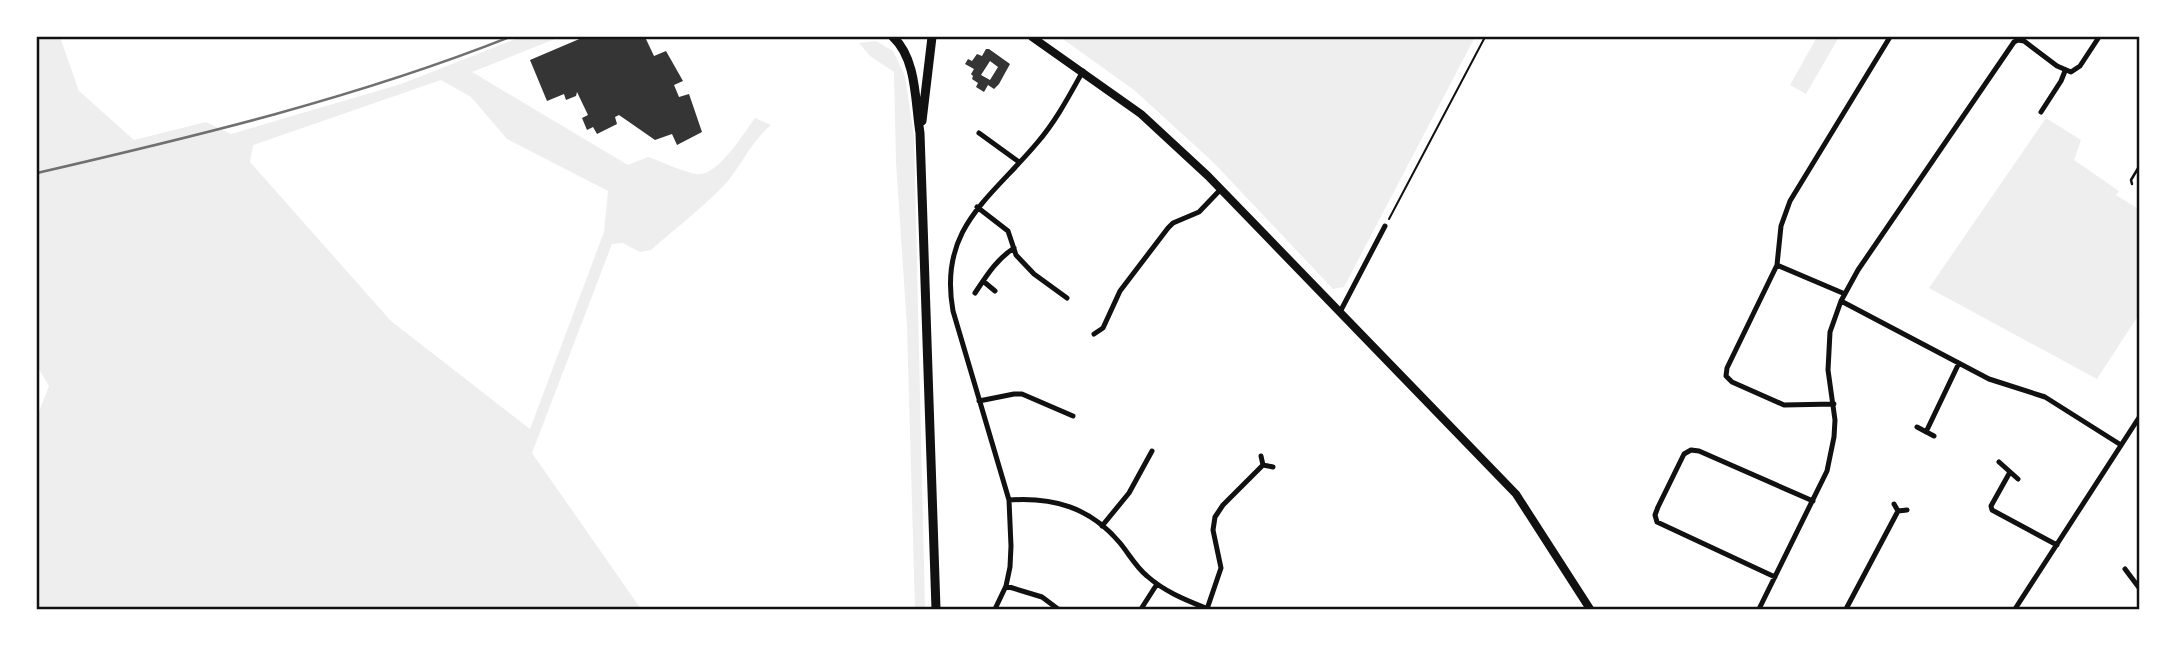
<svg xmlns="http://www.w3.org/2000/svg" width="2177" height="646" font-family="'Varela Round',sans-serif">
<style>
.green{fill:#eee;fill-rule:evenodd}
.building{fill:#353535;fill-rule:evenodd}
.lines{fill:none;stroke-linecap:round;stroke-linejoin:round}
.path{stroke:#111;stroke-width:2}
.service{stroke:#111;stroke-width:2.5}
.minor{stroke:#111;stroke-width:5}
.primary{stroke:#111;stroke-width:8}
.trunk{stroke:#111;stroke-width:9}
.rail{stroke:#707070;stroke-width:2.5}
.neatline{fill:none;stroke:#111;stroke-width:2.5}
</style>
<rect width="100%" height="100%" fill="#fff"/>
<path class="green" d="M37,37H60L79,91L134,140L206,122L231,134L401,84L521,37H560L472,72L628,165L648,157C663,162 680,171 696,174C717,178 743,134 755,118L771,125C752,141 743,162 728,181C705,206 677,227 651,250L640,252L623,243L612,244L532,453L641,609H37V417L49,386L37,366ZM441,80L471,97L507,139L608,191L604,232L530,429L391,321L250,162L253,145Z
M1060,37H1475L1344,287L1333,289L1213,162L1134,90Z
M1817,37H1839L1806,94L1790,85Z
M876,41L893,51L905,76L914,137L925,609H915L907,327L896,162L894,72L870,56L859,43Z
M2046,118L2081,140L2074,160L2119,191L2116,195L2140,210V313L2097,379L1929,288Z"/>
<path class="building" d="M584,37H645L654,56L666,51L683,81L674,85L679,97L689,94L702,132L677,145L672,134L655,140L619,115L615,117L617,124L597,134L593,127L587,130L582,118L588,115L577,92L576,96L566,100L564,94L547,101L530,60Z
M986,49H989L1010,64L999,84L994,89L988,85L984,92L976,87L978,83L972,79L973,76L971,74L974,69L965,64L968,59L972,61L977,54L982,56ZM990,61L998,67L990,80L981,75Z"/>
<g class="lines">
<path class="path" d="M1389,219L1485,37"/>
<path class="service" d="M2132,184L2131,180L2140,165"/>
<path class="minor" d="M2041,112L2061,81L2065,71
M979,133L1019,162
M977,207L1008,231L1016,255L1034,274L1067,298
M1777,265L1727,368L1726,376L1732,382L1784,405L1834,404
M983,281L995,291
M975,293C987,275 996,260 1014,248
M1845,294L1777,265L1781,226L1790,201L1890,37
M1841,301L1989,379L2045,397L2121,445
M1340,312L1385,226
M1094,334L1103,328L1120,291L1168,228L1173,223L1199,212L1221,189
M979,401L1014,394H1022L1073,416
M1917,427L1934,436
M1926,432L1959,363
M1261,456L1263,465L1273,467
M1999,462L2018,479
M2010,472L1991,506L1992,510L2057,545
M1009,500C1053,497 1090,507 1120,543C1129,554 1136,567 1147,576C1165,592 1186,600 1208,609
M1894,504L1898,511L1907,510
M1102,526L1129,493L1152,451
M2125,569L2140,589
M1775,577L1657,522L1655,515L1658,507L1684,454L1691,450L1699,451L1813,501
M1006,586L1042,597L1058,609
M995,609L1006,586L1010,567L1011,546L1009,500L953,311C938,228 990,199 1037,143C1056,121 1069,96 1083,71
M1141,609L1157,584
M1207,609L1221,568L1213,530L1215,517L1223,505L1263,465
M1759,609L1827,471L1834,437L1835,420L1828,370L1830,332L1841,301L1858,270L2014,42L2018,40L2024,41L2057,66L2071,72L2080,66L2099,37
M1846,609L1898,511
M2015,609L2140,416"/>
<path class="primary" d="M1032,37L1141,114L1208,176L1516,494L1590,609"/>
<path class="trunk" d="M893,37C917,59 915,102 920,133L936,609
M922,121L932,37"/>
<path class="rail" d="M37,173C197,136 356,98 510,37"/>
</g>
<rect width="2177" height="646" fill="none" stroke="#ffffff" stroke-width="77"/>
<rect x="38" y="38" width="2100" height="570" class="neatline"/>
</svg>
